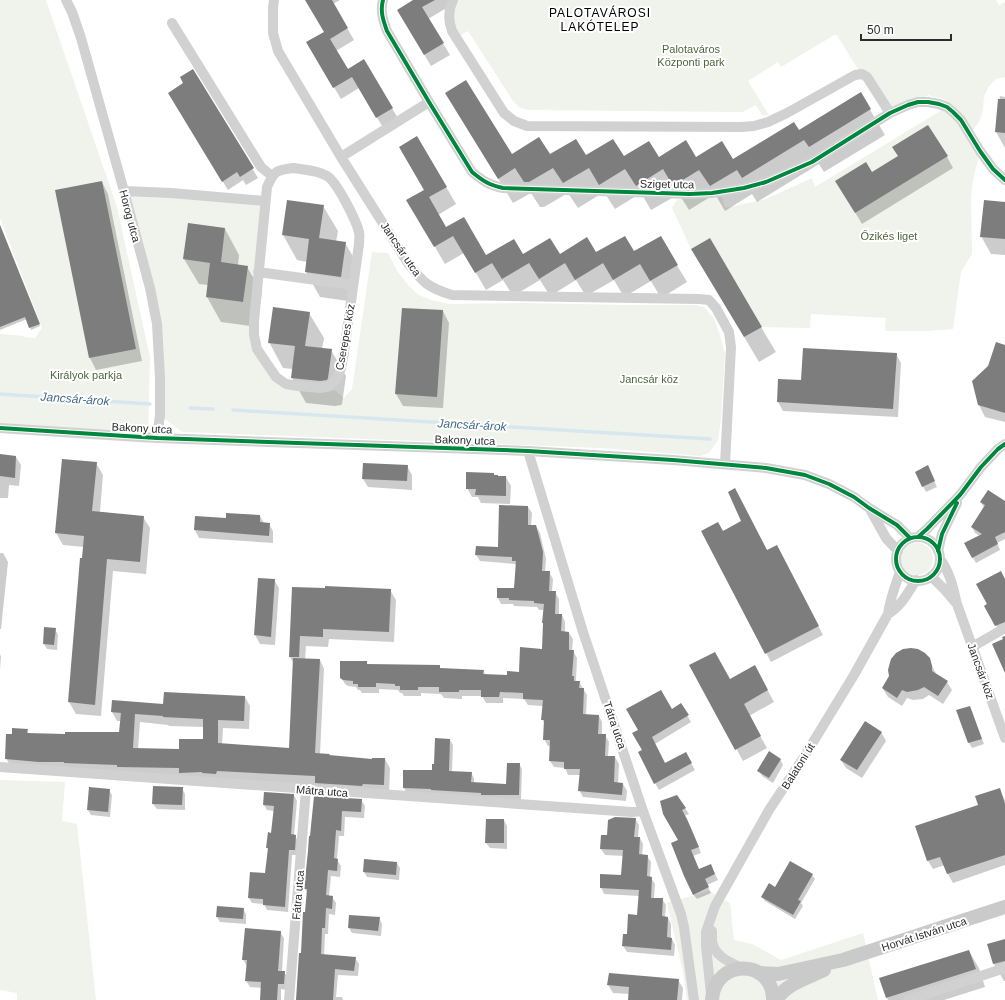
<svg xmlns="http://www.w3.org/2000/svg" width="1005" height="1000" font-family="Arial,sans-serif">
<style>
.green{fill:#eff3eb}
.shadow{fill:#0003;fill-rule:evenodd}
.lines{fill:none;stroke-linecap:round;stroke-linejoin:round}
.stream{stroke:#d8e6ef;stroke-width:3.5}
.building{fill:#7d7d7d;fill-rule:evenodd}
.minor{stroke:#d1d1d1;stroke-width:10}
.secondary{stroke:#cacaca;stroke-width:14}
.cycleway-casing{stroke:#fff;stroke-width:6}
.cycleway{stroke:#00873e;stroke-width:4}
.labels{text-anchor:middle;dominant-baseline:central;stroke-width:4;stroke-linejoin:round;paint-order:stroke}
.park-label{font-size:11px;fill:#4f653d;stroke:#fff}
.street-label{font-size:11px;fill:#2c2c2c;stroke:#fff}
.neighbourhood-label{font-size:12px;letter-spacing:1px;fill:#000;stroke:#fff}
.water-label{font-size:12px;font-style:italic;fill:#406b89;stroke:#fff}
</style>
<rect width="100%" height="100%" fill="#fff"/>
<path class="green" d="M0,0H46L117,207L150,357L148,443L0,433V334L24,336V337L35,338L42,328L0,218Z
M453,0H996L999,5L1005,2V77L996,79L989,86L984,96L983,111L979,122L972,131C965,121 959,110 950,103C944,98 935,97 928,95L918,102L890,113L856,66L836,34L781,67L778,62L748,81L769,115H762L756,105L743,112L527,110L519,107L513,101L468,31L456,38L449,12Z
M947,107L980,151L973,180L971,197L972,254L961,272L953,329L929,331H885L886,318L811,314L810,328L762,327L710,238L691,249L672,208L676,201L690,194L722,196L725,208L766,199L812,178L815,187Z
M124,191L265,201L257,349L286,384L330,386L344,398L352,389L372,252L388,253L397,271L409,286L419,295L431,300L449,304L521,303L624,305H696L704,307L714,319L720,335L725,354L721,420L718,440L709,453L700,456L600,448L182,432L160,415L157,324Z
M901 559a16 16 0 1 1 32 0a16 16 0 1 1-32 0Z
M0,780L65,782L62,821L77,824L96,1000H17V993L0,990Z
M709,891L730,903L734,940L752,944L781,960L863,933L878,1000H687L683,972L667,903Z"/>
<path class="shadow" d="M306,0H340L333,4L354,40L336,51L347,70L364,61L399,120L384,129L359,88L341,99L307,42L325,32Z
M415,0H453L455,3L428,19L450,55L431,66L398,10Z
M193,71L258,178L246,185L243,180L228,190L174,102Z
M446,93L511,155L696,158L733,160L798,131L860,93L885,135L824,172L819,164L757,202L752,194L725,211L715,194L689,210L679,194L651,210L641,193L615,209L604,192L578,208L568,193L544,207H540L531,193L513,203Z
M1000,96L1005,97V148L996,132Z
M417,137L456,204L438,215L446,228L486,256L560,255L634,252L660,237L687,282L661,298L651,281L624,297L614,280L586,296L576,280L550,296L540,280L513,296L503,280L486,290L464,253L445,264L408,201L425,190Z
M899,157H947L953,168L862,224L843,192Z
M102,182L108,194L142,361L96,370L90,358L57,191Z
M1005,203V255L991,254L981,236Z
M323,206L338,231L336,242L345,243L360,268L355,302L320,297L306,272L307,262L297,260L283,235Z
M0,225L40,326L31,330L27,319L0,330Z
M225,229L239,255L238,265L247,267L262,292L257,327L221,322L207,297L208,285L199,284L184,259Z
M707,274L761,327L776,352L759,362Z
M443,311L449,323L443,408L403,406L396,394Z
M309,313L324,338L322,349L331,350L346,376L342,404L341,405L335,406L306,403L292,378L293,369L283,368L269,342Z
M1005,346V422L985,417L979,405L989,366Z
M896,354L901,363L898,417L783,411L778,402L779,380L802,381Z
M0,455L16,457L21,465L19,486L9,485L8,498H0Z
M63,460L96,463L103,475L100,512L143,517L150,528L146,574L113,571L101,716L76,714L69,702L84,547L63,545L56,533Z
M407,466L412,475V490L368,487L363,479Z
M916,472H930L937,487L926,492Z
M494,474L495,476L506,477L511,486L510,504L481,503L478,497H472L467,488Z
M981,502L1005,503V539L997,543L1000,550L976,563L965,544L980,536L975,533L972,527L984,508Z
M528,507L532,513L531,526H536L540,533L546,559L545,572H549L553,579L552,592H555L559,599V615H562L565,622V632L569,633L573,639L572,651H573L577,658L576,680L577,682H579L587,695L586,715L599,716L602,722V735H605L609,742L608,757H615L619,764L618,784H623L627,791L626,801L583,797L579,790L580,775H568L565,768L554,767L550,761L551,746H548L544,739L545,724L542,719L543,706L528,705L524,699L503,698V703H486L482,696H462V699L444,698L441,694L421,693V696H404L402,693H400L398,690L379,689V693H362L360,690H358L356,687L348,686L345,684L341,677L366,662L368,665L439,666L441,669L483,671L486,675L508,676L520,673L543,650L544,610H539L537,607L514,606L513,604H501L498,598L515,589L517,567L515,564L480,561L476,555L499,548Z
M260,516L264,523L269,524L273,531V543L199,538L195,530L227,519Z
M702,532H723L767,551L781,555L823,635L771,662Z
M0,553H3L8,562L1,629H0Z
M274,580L279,588L275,645L260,644L255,635Z
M1005,580V628L999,630L985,606Z
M293,588L390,590L396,600L394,642L329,639L328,647L306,646L305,660H320L324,669L320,754L329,755L330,756L373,760L385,759L390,768L389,794L11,767L6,758L13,735L27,730L29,734L66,735L120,733L121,721H117L112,712L113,701L164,705L245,697L250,706L249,729L223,728L222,745L290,749L294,664L290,657ZM140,722L168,725L169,726L204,727V740L180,750L138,749Z
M55,629L58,635L57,650L47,649L44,644Z
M0,654L1,657L0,669Z
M929,659L936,674L947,682L952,690L943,704L929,695L923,699L913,700L907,698L902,706L888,697L883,689Z
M691,666L730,680L761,678L774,702L749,716L767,748L743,761Z
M681,704L691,722L655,744L665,764L685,753L695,770L659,790L655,783L643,750L633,734Z
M969,707L972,712L984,744L972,748L969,743L958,711Z
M881,732L886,741L862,778L846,768L841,760Z
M450,740L453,745L452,772L471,773L474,778V783L507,785L519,764L522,769L521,800L407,793L404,788V771H433L435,765Z
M780,759L783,765L773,783L762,776L759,771Z
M182,788L185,794V810L157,809L153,804Z
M999,789L1005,800V865L953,883L948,874L945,865L933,869L928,861L916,827L979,805Z
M109,790L112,795L110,817L91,815L88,810Z
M294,795L297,801L294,836H295L298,841L297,855H292L288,912L267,910L264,904L252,903L249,898L266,874L268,850L267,847L272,834L274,811L267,810L264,805Z
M677,796L689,814L684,816L690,826L701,853L693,856L699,870H713L718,880L707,885L711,893L697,899L693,894L680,840Z
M315,797L361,800L365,806L364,818L345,817L344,836H339L337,860L341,866L340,877L331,876L329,896L332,897L336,903L335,915L329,914L328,934H325L324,956L355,958L359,964L358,976L338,975L336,997H342L343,1000H297L306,913L308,893L305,889Z
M635,819L639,825L638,838H640L643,844L642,856H647L651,862L650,878H651L655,884L654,899H662L666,905L665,917L668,918L671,924V939H672L675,945L674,956L627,952L623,946L624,935H628L638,916L639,896L604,894L601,887L622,876L624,856L605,855L601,849L607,836Z
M504,820L507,826V849L490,848L486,843Z
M397,863L400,868L399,880L367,877L364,872Z
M812,875L815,879L801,903L803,906L795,919L765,901L762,897L776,888Z
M243,909L246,914V924L220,922L217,917Z
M379,918L382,924L381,936L352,933L349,928Z
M280,932L284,938L282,972H284L288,978L287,990L281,989V1000H261L262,988L250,987L246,981L247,966L246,965L243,959Z
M1005,940V981H1004L994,964L988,945Z
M969,951L979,968L985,987L944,1000H888L887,998Z
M678,980L683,988L682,1000H629L630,994L613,993L608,985Z"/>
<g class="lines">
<path class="stream" d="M0,394L150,404
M190,408L213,409
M233,410L710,439"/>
</g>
<path class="building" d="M305,0H332L348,28L330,39L348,69L364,59L393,108L376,118L352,77L333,88L306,42L324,32Z
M413,0H435L422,7L444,43L424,55L397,10Z
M193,69L254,168L240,177L237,172L222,182L168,93L183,83L180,77Z
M466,80L512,154L539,137L550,154L576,139L586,155L613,139L624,156L649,141L659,157L686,140L696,157L722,141L733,159L794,122L799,130L861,92L871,109L809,147L804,140L742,178L737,170L710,186L699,170L673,186L663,169L636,186L625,169L599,185L589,168L563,183L553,168L529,182H524L515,168L498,179L445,93Z
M998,99H1005V133L995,132Z
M928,125L948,156L855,213L835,181L866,162L872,172L898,156L892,147Z
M417,136L447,187L429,197L446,227L464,217L486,255L514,239L523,254L550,238L560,254L587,237L596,252L625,236L634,251L661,236L678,265L650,281L640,264L613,280L603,263L575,280L565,263L539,279L529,263L502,279L492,263L475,273L453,236L434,247L406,200L424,190L399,147Z
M102,181L136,349L89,358L55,190Z
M287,200L324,205L319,238L346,242L341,277L305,272L309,239L282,235Z
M984,200L1005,202V239L980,237Z
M188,223L225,228L221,262L248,266L243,302L206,297L210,263L183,259Z
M0,225L40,324L29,328L25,317L0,327Z
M710,238L762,327L744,337L691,249Z
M273,307L310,312L305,346L332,349L328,378L327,380L320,381L291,378L295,346L268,343Z
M402,308L443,310L437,397L395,394Z
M996,342L1005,345V413L978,405L972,381L988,366Z
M803,348L897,353L893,409L777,402L778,379L801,380Z
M0,454L16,456L15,478L0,476Z
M62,459L97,462L92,511L144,516L140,562L107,559L95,705L68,702L80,558H82L84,536L55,533Z
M363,463L408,465L407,481L362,479Z
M928,465L935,481L922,487L915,472Z
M466,472L494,473V475H498V476H506V496L475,495L476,489H466Z
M735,488L767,550L777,545L819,626L765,654L701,531L718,522L723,531L741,521L728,492Z
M988,490L1005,501V532L995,537L998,544L972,558L964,543L982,534L971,527L985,505L980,502Z
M499,505L528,506V525H536L543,552L542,571H550L549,591H556L555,614H562L561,631L569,632V650H574L572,676H574V681H580L579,688H584L583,714L599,715L598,734H606L605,756H615L614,782L623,783L622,795L578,791L580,769H564V762L549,761L550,740H543L544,720H541L543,700L523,699V693L500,692L499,697H481V690H459V692H439V687H418V690H400V686H395V684L376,683V687H358V684H353V681L343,680L340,678V661H367V664L440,665V668L484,670L483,674L507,675V671L519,672L520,647L542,649L543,623H542L544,604L534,603V601L509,600V598H497V588H514L516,561H512V557L475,555L476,546L498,547Z
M226,513L260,515V522L270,523L269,536L194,530L195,516L226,518Z
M1001,571L1005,579V622L995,626L984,606L987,604L976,584Z
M258,578L275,579L271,637L254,635Z
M325,586L391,589L389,632L323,629V637L300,636L299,657H289L292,587L325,588Z
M44,627L56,628L54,645L43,644Z
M1005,636V673L992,644L1003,639L1002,637Z
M911,648L918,649L925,653L930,658L932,666V671L948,681L938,696L924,687L918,690L907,692L902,690L897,698L882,688L889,676L888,670L889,666L891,659L896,653L903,649Z
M715,652L730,679L755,665L768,690L744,704L761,736L735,750L689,665Z
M293,658L320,659L315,753L330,754L329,755L372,759V758H385L384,785L363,784L362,786L315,783V776L217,771L216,774L202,773V772L179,773V768L117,767V765L64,763V762H39L5,759L6,734H12V728L28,729L27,733L65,734V732H119L121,713L111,712L112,700L163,704L164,692L245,696L244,721L218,720V743L289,748ZM135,714L163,716V717L203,719V739H179V749L133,748Z
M661,690L672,709L681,703L689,715L652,737L665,763L686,752L692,763L654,784L638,752L642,750L632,733L638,730L626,709Z
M970,706L982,739L968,743L956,710Z
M865,721L882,732L857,770L840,760Z
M435,738L450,739L449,771L472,772L471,782L506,784L507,763H520L519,795H481V793L431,790V789L403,788V770H432V764H434Z
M769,751L781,759L769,778L757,771Z
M153,786L183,787L182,805L152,804Z
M89,787L110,789L108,812L87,810Z
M1000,788L1005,804V855L947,874L940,857L927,861L915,826L978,805L975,796Z
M264,792L294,794L291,834L296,835L295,850H289L285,907L263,905V899L248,898L250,872L265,873L268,848H266L268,832L271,833L274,806L263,805Z
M677,795L686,808L682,810L687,819L699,847L691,850L699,869L711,864L715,874L705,879L709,887L693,895L684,876L671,843L678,840L663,814L660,801Z
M314,796L362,799L361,812L342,811L341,831L336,830L334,858L338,859L337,871L328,870L326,895L333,896L332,909L326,908L325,928H322L321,954L356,957L354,971L335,969L333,1000H296L299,953H301L303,912H305L307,889H304L308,851L309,836H310Z
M615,817L636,818L634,837H640L639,854L648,855L647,876L652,877L651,898H663L662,916L668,917L667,937L672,938L671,950L622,946L623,934H627L628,914L637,915L639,890L600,888V874L621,875L623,850L600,849L601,835H607L608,820Z
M486,819H504V843H485Z
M364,859L397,862L396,875L363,872Z
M790,861L813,874L798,900L801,901L793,915L761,897L769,883L775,887Z
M217,906L244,908L243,919L216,917Z
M349,915L380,917L378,931L348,928Z
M245,928L281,931L278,971H285L284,984H278L277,1000H260L261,982L245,981L247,960H242Z
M1005,939V961L993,964L987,944Z
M969,950L976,969L886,998L879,978Z
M609,973L679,979L677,1000H628L629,987L607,985Z"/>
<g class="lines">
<path class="minor" d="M66,0L72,12L81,38L124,191L150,288L157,324L160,378V415L157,438
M274,0L273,8V33L278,51L341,157L408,263C423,283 429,288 452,295L699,299L709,300L716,308L729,332L731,347L725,464
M383,0C380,11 383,20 387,31L429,102L472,172C483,181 489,185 503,188L690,194L712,193L744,188L766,182L812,162L890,113L908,105L918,102H928L939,104L947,107L953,112L961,120L980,151L993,169L1005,180
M453,0C448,10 448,20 452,31L504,113L514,121L527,126L741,127L754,126L768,122L787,113L855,75L862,74L867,77L890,113
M172,23L261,167L272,176
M341,157L429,102
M293,168C304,170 317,170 327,176C337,182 356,220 359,232C360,236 359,240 359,244L344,352L341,368L337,378L330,386L320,388L298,386L286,384L276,377L257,349L254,335V321L267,187C274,171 276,170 293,168Z
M124,191L171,193L265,201
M258,272L353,285
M0,428L157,438L528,451L673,460L766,468L805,475L829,484L854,497L869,508L897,525L910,538
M528,451L583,632L643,811L681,914L684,927L694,1000
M871,511L886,538L898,551
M918,537L927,529L960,495L981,467L998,449L1005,444
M896 559a22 22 0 1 1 44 0a22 22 0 1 1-44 0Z
M938,551L942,534L957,503
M940,559C950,572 953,588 957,604L1005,738
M931,576L945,590L956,603
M888,614C901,606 908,593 916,580
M972,647L1005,628
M0,767L632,812L643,811
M712,931C712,934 712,937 712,941C714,956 729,962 742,968
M711,994L706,946V932L715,906L769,810L804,757L854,675L888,614C890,599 895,586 900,572
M289,1000L306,789
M908,1000L1005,968"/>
<path class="secondary" d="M759,973L778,974L843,960L1005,907
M712,1000C714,958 773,958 773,1000
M776,1000C786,984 807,978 824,970"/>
<g class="cycleway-casing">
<path id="cycleway" d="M383,0C380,11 383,20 387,31L429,102L472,172C483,181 489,185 503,188L690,194L712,193L744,188L766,182L812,162L890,113L908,105L918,102H928L939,104L947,107L953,112L961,120L980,151L993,169L1005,180
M0,428L157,438L528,451L673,460L766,468L805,475L829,484L854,497L869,508L897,525L910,538
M918,537L927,529L960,495L981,467L998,449L1005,444
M896 559a22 22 0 1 1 44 0a22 22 0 1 1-44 0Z
M938,551L942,534L957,503"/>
</g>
<use href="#cycleway" class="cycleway"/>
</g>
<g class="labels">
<g class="park-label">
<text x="691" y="49">Palotaváros<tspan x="691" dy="13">Központi park</tspan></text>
<text x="889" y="236">Őzikés liget</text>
<text x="86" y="375">Királyok parkja</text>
<text x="649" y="379">Jancsár köz</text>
</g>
<g class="street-label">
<text transform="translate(667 184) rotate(1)">Sziget utca</text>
<text transform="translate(130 216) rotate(75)">Horog utca</text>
<text transform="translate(401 249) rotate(56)">Jancsár utca</text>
<text transform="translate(345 337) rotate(-80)">Cserepes köz</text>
<text transform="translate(142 428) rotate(3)">Bakony utca</text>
<text transform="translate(465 440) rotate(2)">Bakony utca</text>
<text transform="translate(981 671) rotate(70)">Jancsár köz</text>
<text transform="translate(615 725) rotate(71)">Tátra utca</text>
<text transform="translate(798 766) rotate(-58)">Balatoni út</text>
<text transform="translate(322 791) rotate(4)">Mátra utca</text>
<text transform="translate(298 895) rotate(-85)">Fátra utca</text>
<text transform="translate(924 934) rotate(-18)">Horvát István utca</text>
</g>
<g class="neighbourhood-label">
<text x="600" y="13">PALOTAVÁROSI<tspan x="600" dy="14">LAKÓTELEP</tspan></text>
</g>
<g class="water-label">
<text transform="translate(75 399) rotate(4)">Jancsár-árok</text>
<text transform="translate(472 425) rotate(3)">Jancsár-árok</text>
</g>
</g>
<path d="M861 34v6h90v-6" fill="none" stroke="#2c2c2c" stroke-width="2"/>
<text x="867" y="34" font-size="12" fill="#2c2c2c" stroke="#ffffff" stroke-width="3" paint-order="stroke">50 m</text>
</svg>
